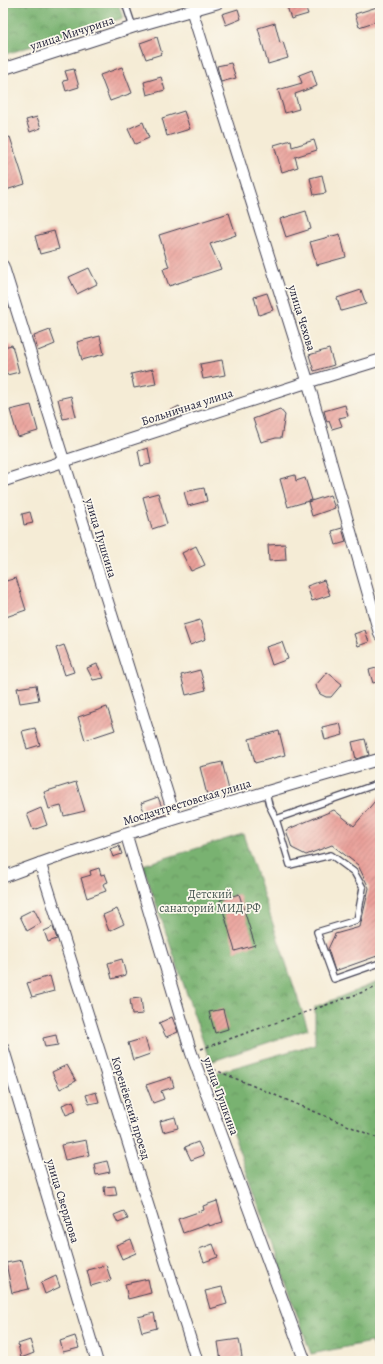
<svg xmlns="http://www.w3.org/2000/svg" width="383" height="1364" font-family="Alegreya,serif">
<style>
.forest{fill:url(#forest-crowns);stroke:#4e6a56}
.building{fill:url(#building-hatch)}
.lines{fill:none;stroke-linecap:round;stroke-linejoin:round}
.lane-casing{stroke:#424052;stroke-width:8}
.street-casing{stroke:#424052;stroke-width:13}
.path{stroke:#424052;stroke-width:1.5;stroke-dasharray:3 3;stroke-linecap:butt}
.lane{stroke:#fff;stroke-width:5.5}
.street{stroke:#fff;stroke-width:11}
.labels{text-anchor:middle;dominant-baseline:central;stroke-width:3.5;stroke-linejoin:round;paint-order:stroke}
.street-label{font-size:12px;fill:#22223b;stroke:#fbf7ec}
.park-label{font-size:12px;fill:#455651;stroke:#fbf7ec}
</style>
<defs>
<pattern id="forest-crowns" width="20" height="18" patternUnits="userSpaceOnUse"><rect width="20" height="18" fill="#79b271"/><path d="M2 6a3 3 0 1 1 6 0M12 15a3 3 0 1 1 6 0" fill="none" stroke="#63905e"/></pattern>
<pattern id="building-hatch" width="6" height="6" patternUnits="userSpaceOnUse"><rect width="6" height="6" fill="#eaa09a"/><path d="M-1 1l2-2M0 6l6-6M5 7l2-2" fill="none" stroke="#bd827f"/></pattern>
</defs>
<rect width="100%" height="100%" fill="#fbf7ec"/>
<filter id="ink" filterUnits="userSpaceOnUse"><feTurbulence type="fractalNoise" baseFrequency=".025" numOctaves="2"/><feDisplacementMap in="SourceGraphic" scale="8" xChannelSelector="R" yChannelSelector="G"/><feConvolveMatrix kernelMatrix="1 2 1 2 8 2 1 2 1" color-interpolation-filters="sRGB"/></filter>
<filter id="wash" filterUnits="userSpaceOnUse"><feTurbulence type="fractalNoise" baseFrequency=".012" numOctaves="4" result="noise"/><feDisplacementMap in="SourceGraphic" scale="16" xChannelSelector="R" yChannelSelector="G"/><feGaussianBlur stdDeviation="0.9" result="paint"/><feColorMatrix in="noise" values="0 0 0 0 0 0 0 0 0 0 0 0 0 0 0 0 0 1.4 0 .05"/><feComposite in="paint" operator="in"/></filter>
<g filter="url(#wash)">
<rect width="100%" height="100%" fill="#f5ecd6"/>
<path class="forest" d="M3,3H118L123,18L3,55Z
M243,834L308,1029L210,1062L143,865Z
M380,981V1361H379L371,1342L311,1354L212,1074L315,1044V1007Z"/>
<g id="blocks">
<path class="building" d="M286,3H304L308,14L291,19Z
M380,6V20L359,27L355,14Z
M238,9L241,19L226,25L222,14Z
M275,23L280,43L283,42L288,58L268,64L258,28Z
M157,37L162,54L146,59L140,43Z
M231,63L236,78L221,82L217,66Z
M122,67L132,93L110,101L100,75Z
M74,69L79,87L66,91L63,81L68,80L65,71Z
M312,70L317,86L295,94L299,109L285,113L278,90L302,83L299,75Z
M161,77L165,90L147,95L144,82Z
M184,111L190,129L167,136L162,118Z
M37,117L41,128L30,132L26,120Z
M143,122L149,138L135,144L128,129Z
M10,137L25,184L6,190L3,181V139Z
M291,140L292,147L314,140L317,150L295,157L298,167L282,172L274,145Z
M322,175L326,193L314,195L310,178Z
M306,211L311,229L286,237L280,219Z
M229,213L236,235L210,244L221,269L169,286L163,269L169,267L159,235Z
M54,231L59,249L40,254L35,236Z
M340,234L346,257L317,265L310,242Z
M89,268L97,284L77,294L69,277Z
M361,290L366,304L341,311L337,298Z
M267,293L273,310L259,315L254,297Z
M50,330L55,344L38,351L34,336Z
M100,336L104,354L82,360L77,342Z
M12,345L19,372L7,375L3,360V347Z
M329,349L334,365L314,371L309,355Z
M222,360L225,375L203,379L200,364Z
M153,369L156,384L134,388L131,374Z
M71,396L76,416L63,419L58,399Z
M31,405L38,431L18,437L10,410Z
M345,405L348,416L339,418L342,426L332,429L329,421L327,422L324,411Z
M179,406L182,415L169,419L166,413Z
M280,409L285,415L281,438H276L261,442L253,419Z
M148,448L151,464L141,466L138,451Z
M295,475L296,481L305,478L312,500L288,507L280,479Z
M204,488L207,501L188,506L184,492Z
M158,493L167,524L152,529L143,497Z
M330,495L335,508L312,516L308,502Z
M30,512L33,523L24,525L22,514Z
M342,528L346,542L336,545L332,531Z
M285,544L286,560L269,561L268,545Z
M196,546L205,565L191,571L182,553Z
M16,578L26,610L3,618V582Z
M324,580L330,595L312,601L307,586Z
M200,620L206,639L190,645L183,625Z
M365,630L369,642L358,646L354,634Z
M282,642L288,659L272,665L266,647Z
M64,645L74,672L65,675L56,648Z
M97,664L104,678L93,680L87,668Z
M380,667V681L373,683L369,670Z
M200,670L206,690L186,695L181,675Z
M327,672L342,684L331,697H326L320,694L317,689L316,685Z
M36,685L39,700L20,703L17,688Z
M107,707L115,730L85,740L78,717Z
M340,723L343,735L325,740L322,727Z
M35,728L40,745L27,749L22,731Z
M279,731L285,755L255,763L249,739Z
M365,739L369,755L356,759L352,742Z
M222,762L229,790L207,795L200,767Z
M76,782L85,811L64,816L61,806L49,809L44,792Z
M380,795V955L335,971L328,949L335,934L360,927L369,888L358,865L332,845L306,855L292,848L286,830L334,810L354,826Z
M158,797L165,815L147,820L141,803Z
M41,808L47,825L33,830L27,814Z
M119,846L122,854L113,857L110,849Z
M99,868L101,875L105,874L108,882L103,884L106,891L87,898L81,878L91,875L90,871Z
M239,894L255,945L235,951L220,900Z
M34,909L41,923L27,931L20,916Z
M117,909L124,924L109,931L103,915Z
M53,927L57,939L48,942L44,931Z
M122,959L126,975L112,979L108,963Z
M50,976L54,991L32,997L27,983Z
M141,998L143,1014L132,1015L130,999Z
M223,1009L228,1029L215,1033L209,1012Z
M172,1017L178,1032L166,1037L159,1023Z
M56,1035L58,1045L45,1047L43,1038Z
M145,1038L150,1054L133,1060L128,1043Z
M67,1065L76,1081L60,1089L52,1072Z
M171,1077L174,1087L161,1091L164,1099L153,1103L146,1085Z
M96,1092L99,1102L89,1104L86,1095Z
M73,1101L76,1111L66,1115L62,1105Z
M175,1117L178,1128L163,1132L160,1121Z
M86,1140L89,1155L65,1160L61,1145Z
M198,1142L204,1155L191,1160L185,1147Z
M107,1161L110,1172L96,1175L94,1164Z
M115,1186L117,1195L105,1196L104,1187Z
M217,1201L223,1222L209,1226V1224L183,1233L178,1219L204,1210L203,1206Z
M124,1211L128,1219L118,1223L114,1215Z
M131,1239L136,1253L122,1259L116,1245Z
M213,1244L218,1257L204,1262L199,1249Z
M22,1260L29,1289L12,1293L6,1263Z
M106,1265L111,1280L91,1286L87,1270Z
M56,1276L60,1287L45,1294L41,1283Z
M148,1279L151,1293L128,1299L125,1284Z
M222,1287L227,1304L210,1309L205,1291Z
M154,1313L157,1328L142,1332L138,1317Z
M75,1336L79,1348L63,1352L60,1341Z
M239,1339L242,1357L221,1361L218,1342Z
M30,1340L34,1353L21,1358L18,1344Z"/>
</g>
</g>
<g filter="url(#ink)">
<use href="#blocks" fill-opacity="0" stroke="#424052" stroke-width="1"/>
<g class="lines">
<g class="lane-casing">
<path id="lane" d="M125,3L133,27
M266,792L269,805L276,819L380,783
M276,819L290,865L331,855L354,872L363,888L357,920L317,932L334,979L380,963"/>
</g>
<g class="street-casing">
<path id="street" d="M192,11L308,382L380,635
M3,69L133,27L217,3
M3,266L175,818
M3,481L308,382L380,360
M126,834L191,1052L305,1361
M40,863L197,1361
M3,877C126,830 254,796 380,759
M3,1048L97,1361"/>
</g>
<path class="path" d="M201,1049L380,986
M208,1067L380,1139"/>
<use href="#lane" class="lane"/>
<use href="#street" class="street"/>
</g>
</g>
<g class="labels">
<g class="street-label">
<text transform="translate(72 33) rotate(-18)">улица Мичурина</text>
<text transform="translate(302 318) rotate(73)">улица Чехова</text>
<text transform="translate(187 407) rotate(-18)">Больничная улица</text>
<text transform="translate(101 538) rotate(73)">улица Пушкина</text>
<text transform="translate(187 802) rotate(-17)">Мосдачтрестовская улица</text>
<text transform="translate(221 1096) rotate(70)">улица Пушкина</text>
<text transform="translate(131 1108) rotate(73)">Коренёвский проезд</text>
<text transform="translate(63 1201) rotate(73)">улица Свердлова</text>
</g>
<g class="park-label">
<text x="210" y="894">Детский<tspan x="210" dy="14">санаторий МИД РФ</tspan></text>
</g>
</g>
<rect width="383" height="1364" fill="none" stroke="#fbf7ec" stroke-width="16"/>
</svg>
